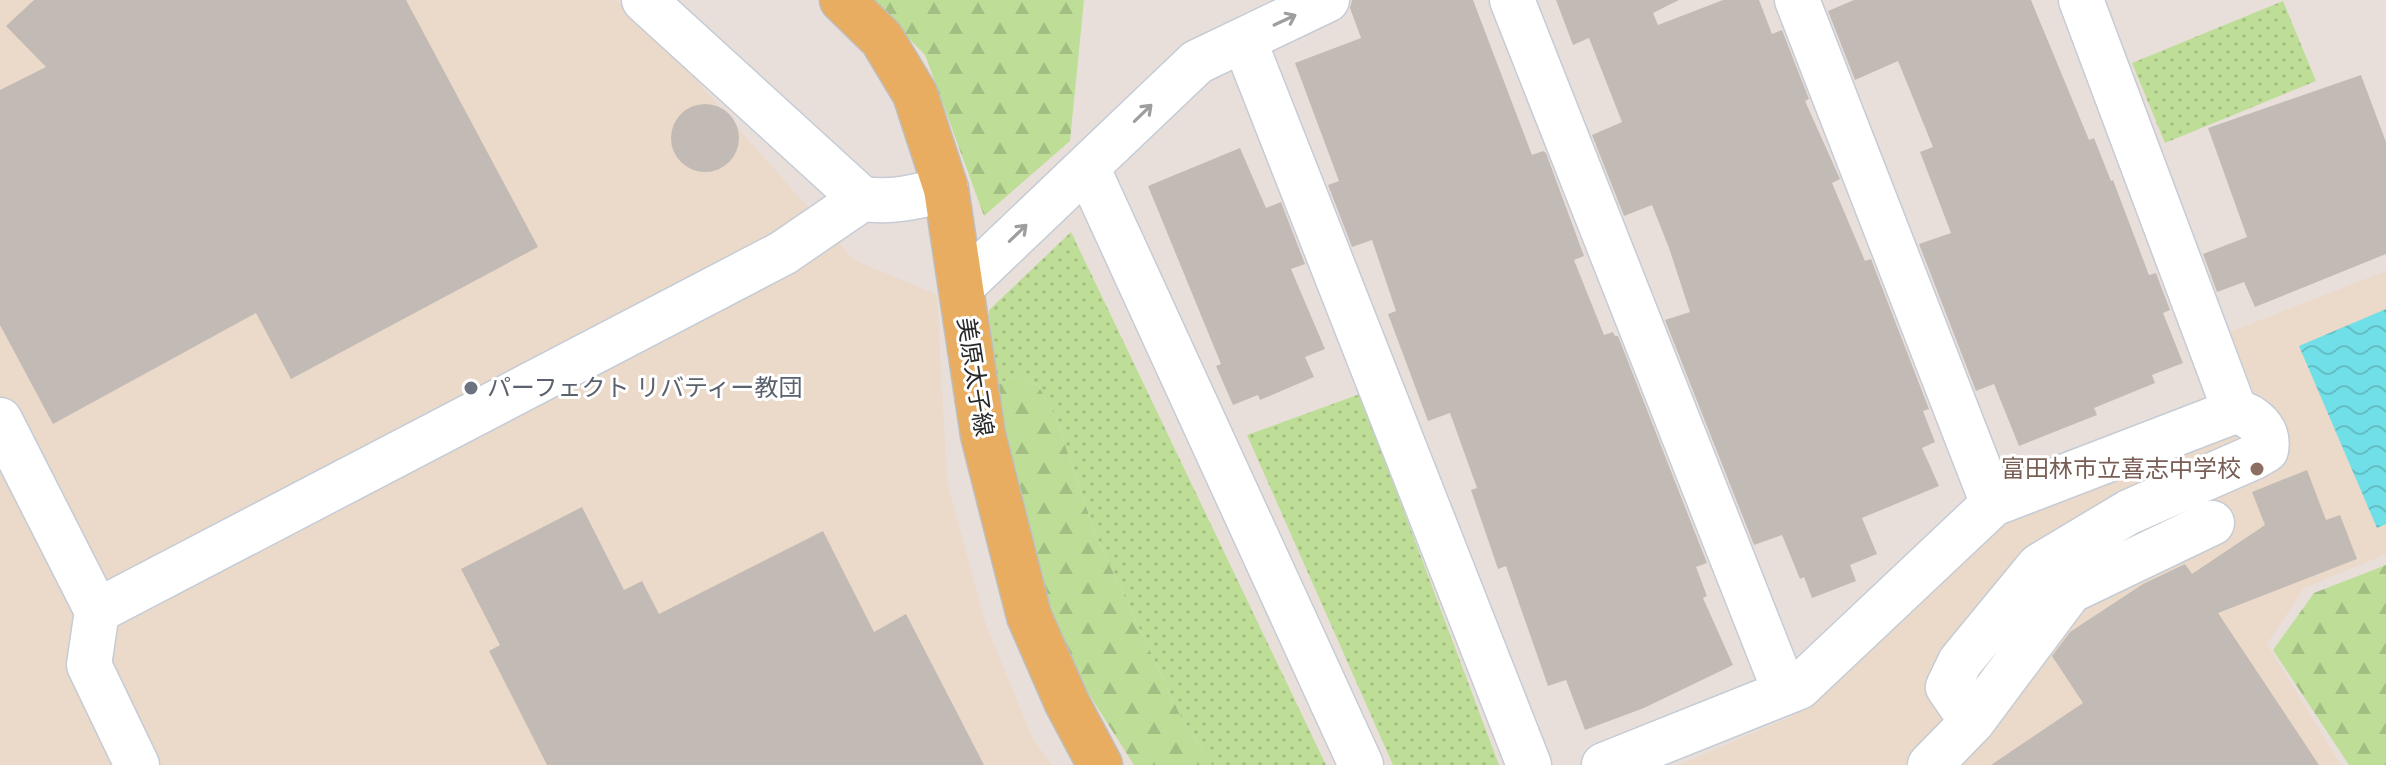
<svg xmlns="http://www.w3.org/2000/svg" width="2386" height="765" font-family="'Fira Sans','Noto Sans JP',sans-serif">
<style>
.education{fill:#ebd9c9}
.grass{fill:url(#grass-dots)}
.forest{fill:url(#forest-firs)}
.water{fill:url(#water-waves)}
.building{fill:#c2bbb5}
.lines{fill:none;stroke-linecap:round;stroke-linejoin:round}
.minor-casing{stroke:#c5ccd5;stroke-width:47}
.major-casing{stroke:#bebebe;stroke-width:47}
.minor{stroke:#fff;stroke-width:44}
.major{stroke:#e8ad60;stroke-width:44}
.oneway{stroke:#9e9e9e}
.worship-dot{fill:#6b7280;stroke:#fff;stroke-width:3}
.education-dot{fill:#8d6e63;stroke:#fff;stroke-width:3}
.labels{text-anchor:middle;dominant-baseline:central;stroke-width:6;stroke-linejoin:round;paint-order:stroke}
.street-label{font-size:24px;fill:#282828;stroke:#fff}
.worship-label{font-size:24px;fill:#5b616d;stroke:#fff;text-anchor:start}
.education-label{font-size:24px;fill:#785e54;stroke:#fff;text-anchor:end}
</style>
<defs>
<pattern id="grass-dots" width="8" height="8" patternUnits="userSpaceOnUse" patternTransform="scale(2)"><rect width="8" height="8" fill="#bede98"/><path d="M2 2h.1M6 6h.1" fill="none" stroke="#a3be83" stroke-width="1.8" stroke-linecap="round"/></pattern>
<pattern id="forest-firs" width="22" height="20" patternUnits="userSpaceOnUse" patternTransform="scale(2)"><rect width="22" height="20" fill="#bede98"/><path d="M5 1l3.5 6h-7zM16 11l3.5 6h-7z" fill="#a3be83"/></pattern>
<pattern id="water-waves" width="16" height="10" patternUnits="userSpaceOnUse" patternTransform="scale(2)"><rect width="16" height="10" fill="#71dfe7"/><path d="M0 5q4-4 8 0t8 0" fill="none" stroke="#62bfc6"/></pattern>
</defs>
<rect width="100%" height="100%" fill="#e9dfda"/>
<path class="education" d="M0,0H616L654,32L854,260L937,295L947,482L986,625L1033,739L1052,765H0Z
M2386,271V554L2304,588L2267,644L2341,765H1679L1790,717L1995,524L2262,413L2230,332Z"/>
<path class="grass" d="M2283,1L2316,81L2165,143L2132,63Z
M1071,232L1326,765H1212L1181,717L1096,536L1056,418L1038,385L1013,376L995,387L989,310Z
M1360,394L1499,765H1393L1247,435Z"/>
<path class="forest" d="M871,0H1084L1070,141L984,216L925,55Z
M1013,376L1038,385L1056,418L1096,536L1181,717L1212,765H1134L1078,677L1040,593L995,387Z
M2386,565V765H2349L2273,650L2314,593Z"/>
<path class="water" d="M2386,309V524L2377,528L2299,346Z"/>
<path class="building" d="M34,0H406L538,247L291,379L256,313L53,424L0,325V90L46,67L6,26Z
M1352,0H1473L1532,155L1543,151L1546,153L1584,256L1574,260L1604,335L1613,332L1615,336H1618L1707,563L1696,567L1707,596L1703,598L1733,665L1644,708L1585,730L1566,680L1548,686L1506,566L1498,569L1471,490L1477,488L1450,413L1428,421L1388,314L1396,311L1372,240L1352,247L1328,185L1339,181L1295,63L1361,38L1350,8Z
M1556,0H1679L1653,13L1658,25L1723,0H1759L1772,34L1782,30L1809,99L1805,101L1840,179L1832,183L1865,261L1871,259L1929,409L1923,411L1935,442L1922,448L1939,486L1862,518L1877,554L1850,565L1856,581L1812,598L1804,577L1800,579L1782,535L1754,545L1665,320L1690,312L1669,248L1652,205L1624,216L1592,135L1622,122L1589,38L1573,45Z
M1854,0H2031L2089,140L2094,138L2111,181L2113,180L2149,275L2156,273L2170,310L2163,313L2183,363L2152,375L2155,383L2094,408L2097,415L2019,446L1994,384L1976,391L1919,244L1951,233L1920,152L1933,147L1898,61L1855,80L1828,11Z
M2361,75L2386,142V254L2255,307L2244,282L2217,292L2203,254L2247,237L2208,128Z
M671 138a34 34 0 1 1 68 0a34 34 0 1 1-68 0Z
M1240,148L1266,208L1281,202L1305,264L1291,269L1325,349L1305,357L1314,377L1260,400L1258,395L1233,405L1216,366L1221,364L1148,186Z
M2307,470L2326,520L2340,515L2357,559L2218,613L2319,765H1991L2083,703L2052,656L2070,632L2143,584L2185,564L2192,574L2265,525L2252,492Z
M582,507L624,590L642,581L659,614L823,531L874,632L906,614L984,765H547L489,651L500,645L461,569Z"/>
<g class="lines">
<g class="minor-casing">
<path id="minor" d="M644,0L862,199C892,203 917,197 946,189
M1512,0L1785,692
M1797,0L1993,504
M1244,40L1529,765
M1087,167L1361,765
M961,287L1197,62L1327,0
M0,420L97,611L89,665L137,765
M97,611L783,253L862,199
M1972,722L2070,591L2212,523
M1604,765L1799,687L1993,504L2235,411L2081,0
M1930,765L1972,722L1948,687L1960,662L2039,566L2129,512L2254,457L2266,450C2270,429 2253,416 2235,411"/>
</g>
<g class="major-casing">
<path id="major" d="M842,0L882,39L915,94L946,189L983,435L1029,616L1067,703L1100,765"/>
</g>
<use href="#minor" class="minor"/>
<use href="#major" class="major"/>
</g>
<defs><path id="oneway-shaft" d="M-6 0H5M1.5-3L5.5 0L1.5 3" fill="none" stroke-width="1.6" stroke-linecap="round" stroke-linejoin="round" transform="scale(2)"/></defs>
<g class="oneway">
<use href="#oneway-shaft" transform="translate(1285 20) rotate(-25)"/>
<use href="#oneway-shaft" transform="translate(1143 113) rotate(-44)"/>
<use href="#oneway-shaft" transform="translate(1018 233) rotate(-44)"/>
</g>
<circle class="worship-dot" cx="471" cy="388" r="8"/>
<circle class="education-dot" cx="2257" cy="469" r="8"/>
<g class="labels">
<g class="street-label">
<text transform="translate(975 377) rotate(81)">美原太子線</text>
</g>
<g class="worship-label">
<text x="487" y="388">パーフェクト リバティー教団</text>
</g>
<g class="education-label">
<text x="2241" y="469">富田林市立喜志中学校</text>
</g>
</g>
</svg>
